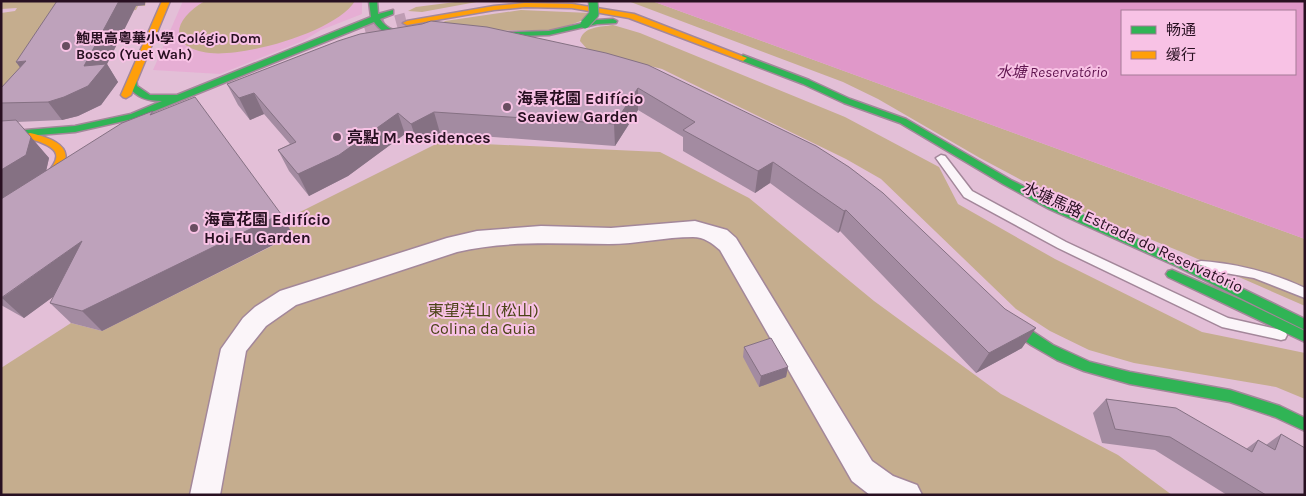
<svg xmlns="http://www.w3.org/2000/svg" width="1306" height="496" font-family="Karla,'Noto Sans SC',sans-serif">
<style>
.built{fill:#e6aed4}
.green{fill:#c5ad8e}
.water{fill:#e098c9;fill-rule:evenodd}
.lines{fill:none;stroke-linecap:round;stroke-linejoin:round}
.secondary-tunnel{stroke:#be9cb3;stroke-width:21;stroke-dasharray:21 11;stroke-linecap:butt}
.lane-casing{stroke:#a3879a;stroke-width:3}
.street-casing{stroke:#a3879a;stroke-width:3}
.fast-casing{stroke:#a3879a;stroke-width:3}
.slow-casing{stroke:#a3879a;stroke-width:3}
.lane{fill:#fbf5f9;fill-rule:evenodd}
.street{fill:#fbf5f9;fill-rule:evenodd}
.fast{fill:#30b455;fill-rule:evenodd}
.slow{fill:#ff9f0a;fill-rule:evenodd}
.fast-bridge-casing{stroke:#a3879a;stroke-width:11;stroke-linecap:butt}
.fast-bridge{stroke:#30b455;stroke-width:9}
.wall{fill:#a38ba1}
.shaded-wall{fill:#857183}
.building{fill:#bea2bb;stroke:#857183}
.poi-dot{fill:#694d61;stroke:#f8c2e5;stroke-width:2}
.labels{text-anchor:middle;dominant-baseline:central;stroke-width:4;stroke-linejoin:round;paint-order:stroke}
.far-poi-label{font-size:14px;font-weight:bold;fill:#281021;stroke:#f8c2e5;text-anchor:start}
.far-water-label{font-size:15px;font-style:italic;fill:#60144f;stroke:#f8c2e5}
.poi-label{font-size:16px;font-weight:bold;fill:#281021;stroke:#f8c2e5;text-anchor:start}
.street-label{font-size:16px;fill:#281021;stroke:#f8c2e5}
.park-label{font-size:16px;fill:#4b4316;stroke:#f8c2e5}
</style>
<rect width="100%" height="100%" fill="#e3bfd7"/>
<path class="built" d="M183,1H362V14L321,30L303,41L220,74L153,70Z"/>
<path class="green" d="M1,1H146L145,6H138L136,10L63,18L1,111V13L15,11L17,8L1,9Z
M205,1H355C336,32 245,57 210,53C166,48 173,19 205,1Z
M463,1H482L422,12L408,11L416,7Z
M628,1H652L1305,239V306L1184,253L1074,208L980,158L878,99L843,82Z
M521,10L590,13L586,19L557,30L434,31L445,21Z
M613,25L640,33L845,117L939,167L958,204L1055,259L1202,332L1305,353V399L1276,387L1134,363L1089,350L1050,331L1016,309L881,179L846,159L662,69L594,52L587,49L580,41C583,26 601,27 613,25Z
M440,142L660,152L749,198L874,301L1001,394L1118,455L1172,495H1V368L71,323L102,331L292,236L282,221Z"/>
<path class="water" d="M652,1H1305V239ZM1122,11H1295V74H1122Z"/>
<g class="lines">
<path class="secondary-tunnel" d="M366,34L407,23"/>
<g class="lane-casing">
<path id="lane" d="M941,155L945,156L972,191L1066,242L1228,318L1285,331L1287,335L1285,339L1281,340L1222,327L1058,248L964,197L936,158Z
M1201,261C1238,264 1271,272 1305,288V298L1254,278L1197,268L1195,265L1197,262Z"/>
</g>
<g class="street-casing">
<path id="street" d="M695,221L727,230L736,238L872,461L893,476L917,485L922,495H870L852,481L720,250C712,243 704,237 693,237C665,237 637,244 609,244C558,244 507,240 457,252L296,305L266,326L246,351L220,495H190L221,349L243,318L255,307L280,291L447,238L477,231L541,226L611,228Z"/>
</g>
<g class="fast-casing">
<path id="fast" d="M369,1H377L378,14L393,10V14L380,19C393,39 412,27 426,37L422,39C404,38 385,38 374,22L137,118L75,132L1,138V132L75,126L131,114L162,101C148,101 137,98 129,87L130,77H136L137,86L150,95H177L371,17Z
M613,19L617,21L616,23L597,24L549,35L480,37L476,35L480,33L549,31L597,20Z
M743,55L809,80L850,99L906,119L1011,180L1057,203L1184,260L1207,267L1208,272L1305,319V330L1176,266L1049,209L1003,184L900,123L844,103L803,84L740,60L739,58Z
M1172,270L1241,300L1305,331V342L1168,277L1166,274L1168,271Z
M1000,310L1053,345L1090,362L1130,372L1230,390L1280,406L1305,418V431L1275,417L1230,402L1130,384L1084,371L1057,360L1031,345L1007,328L994,315L996,312Z"/>
</g>
<g class="slow-casing">
<path id="slow" d="M162,1H170L131,95L126,98L123,97L121,95Z
M525,3L572,4L634,14L747,58L743,61L740,60L629,18L572,8L525,7L494,10L407,25L403,23L407,21L494,6Z
M30,133C78,144 72,161 44,193L40,194L35,190C54,162 75,151 27,138L25,136L27,134Z"/>
</g>
<use href="#lane" class="lane"/>
<use href="#street" class="street"/>
<use href="#fast" class="fast"/>
<use href="#slow" class="slow"/>
<g class="fast-bridge-casing">
<path id="fast-bridge" d="M585,24L594,14L593,1"/>
</g>
<use href="#fast-bridge" class="fast-bridge"/>
</g>
<path class="wall" d="M57,1L145,5L136,6L107,64L118,82L101,105L78,116L62,120L17,122L49,158L46,171L153,111L155,113L281,214L293,235L102,331L71,323L50,303L54,296L24,318L1,305V88L20,68Z
M431,21L816,146L1022,348L976,373L840,231L838,233L770,183L755,193L683,151V137L638,110L615,146L440,133L418,145L405,134L348,176L309,196L289,171L278,150L290,144L264,114L250,120L238,105L227,84Z
M744,347L788,367L786,377L759,387L743,357Z
M1106,399L1246,449L1258,440L1266,445L1281,434L1305,495H1227L1155,450L1102,443L1093,413Z"/>
<path class="shaded-wall" d="M119,1H145V5L136,6L107,64L118,82L101,105L78,116L62,120L48,102Z
M26,61L30,81L16,62Z
M638,88V110L615,146L614,124Z
M254,93L264,114L250,120L239,98Z
M434,112L440,133L418,145L411,124Z
M398,113L405,134L348,176L309,196L298,174Z
M31,137L49,158L45,176L1,204V170Z
M773,162L770,183L755,193L758,171Z
M846,210L840,231L838,233L844,211Z
M281,214L293,235L102,331L82,311Z
M82,241L101,262L24,318L2,298Z
M1036,328L1022,348L976,373L989,353Z
M788,367L786,377L759,387L761,376Z"/>
<path class="building" d="M57,1H119L84,66L106,64L88,86L64,97L48,102L1,103V88L26,61L16,62Z
M431,21L487,27L606,53L648,65L816,146L849,167L883,193L1005,309L1036,328L989,353L846,210L844,211L773,162L758,171L683,130L695,122L638,88L614,124L434,112L411,124L398,113L339,155L298,174L278,150L296,142L254,93L239,98L227,84L338,41L360,34L422,24Z
M195,97L281,214L82,311L50,303L82,241L1,298V199L122,123L153,111L150,115Z
M16,120L31,137L26,155L1,170V121Z
M771,338L788,367L761,376L744,347Z
M1106,399L1176,408L1252,452L1258,440L1275,450L1281,434L1305,448V495H1266L1170,437L1115,429Z"/>
<g class="poi-dot">
<circle cx="66" cy="46" r="5"/>
<circle cx="507" cy="107" r="5"/>
<circle cx="337" cy="137" r="5"/>
<circle cx="194" cy="228" r="5"/>
</g>
<g class="labels">
<g class="far-poi-label">
<text x="76" y="38">鮑思高粵華小學 Colégio Dom<tspan x="76" dy="16">Bosco (Yuet Wah)</tspan></text>
</g>
<g class="far-water-label">
<text x="1052" y="72">水塘 Reservatório</text>
</g>
<g class="poi-label">
<text x="517" y="98">海景花園 Edifício<tspan x="517" dy="18">Seaview Garden</tspan></text>
<text x="347" y="137">亮點 M. Residences</text>
<text x="204" y="219">海富花園 Edifício<tspan x="204" dy="18">Hoi Fu Garden</tspan></text>
</g>
<g class="street-label">
<text transform="translate(1133 237) rotate(25)">水塘馬路 Estrada do Reservatório</text>
</g>
<g class="park-label">
<text x="483" y="310">東望洋山 (松山)<tspan x="483" dy="18">Colina da Guia</tspan></text>
</g>
</g>
<rect width="1306" height="496" fill="none" stroke="#281021" stroke-width="5"/>
<rect x="1121" y="10" width="175" height="65" fill="#f8c2e5" stroke="#a57b97"/>
<rect x="1131" y="26" width="25" height="8" fill="#30b455" stroke="#a57b97"/>
<text x="1166" y="35" font-size="15" fill="#281021">畅通</text>
<rect x="1131" y="51" width="25" height="8" fill="#ff9f0a" stroke="#a57b97"/>
<text x="1166" y="60" font-size="15" fill="#281021">缓行</text>
</svg>
